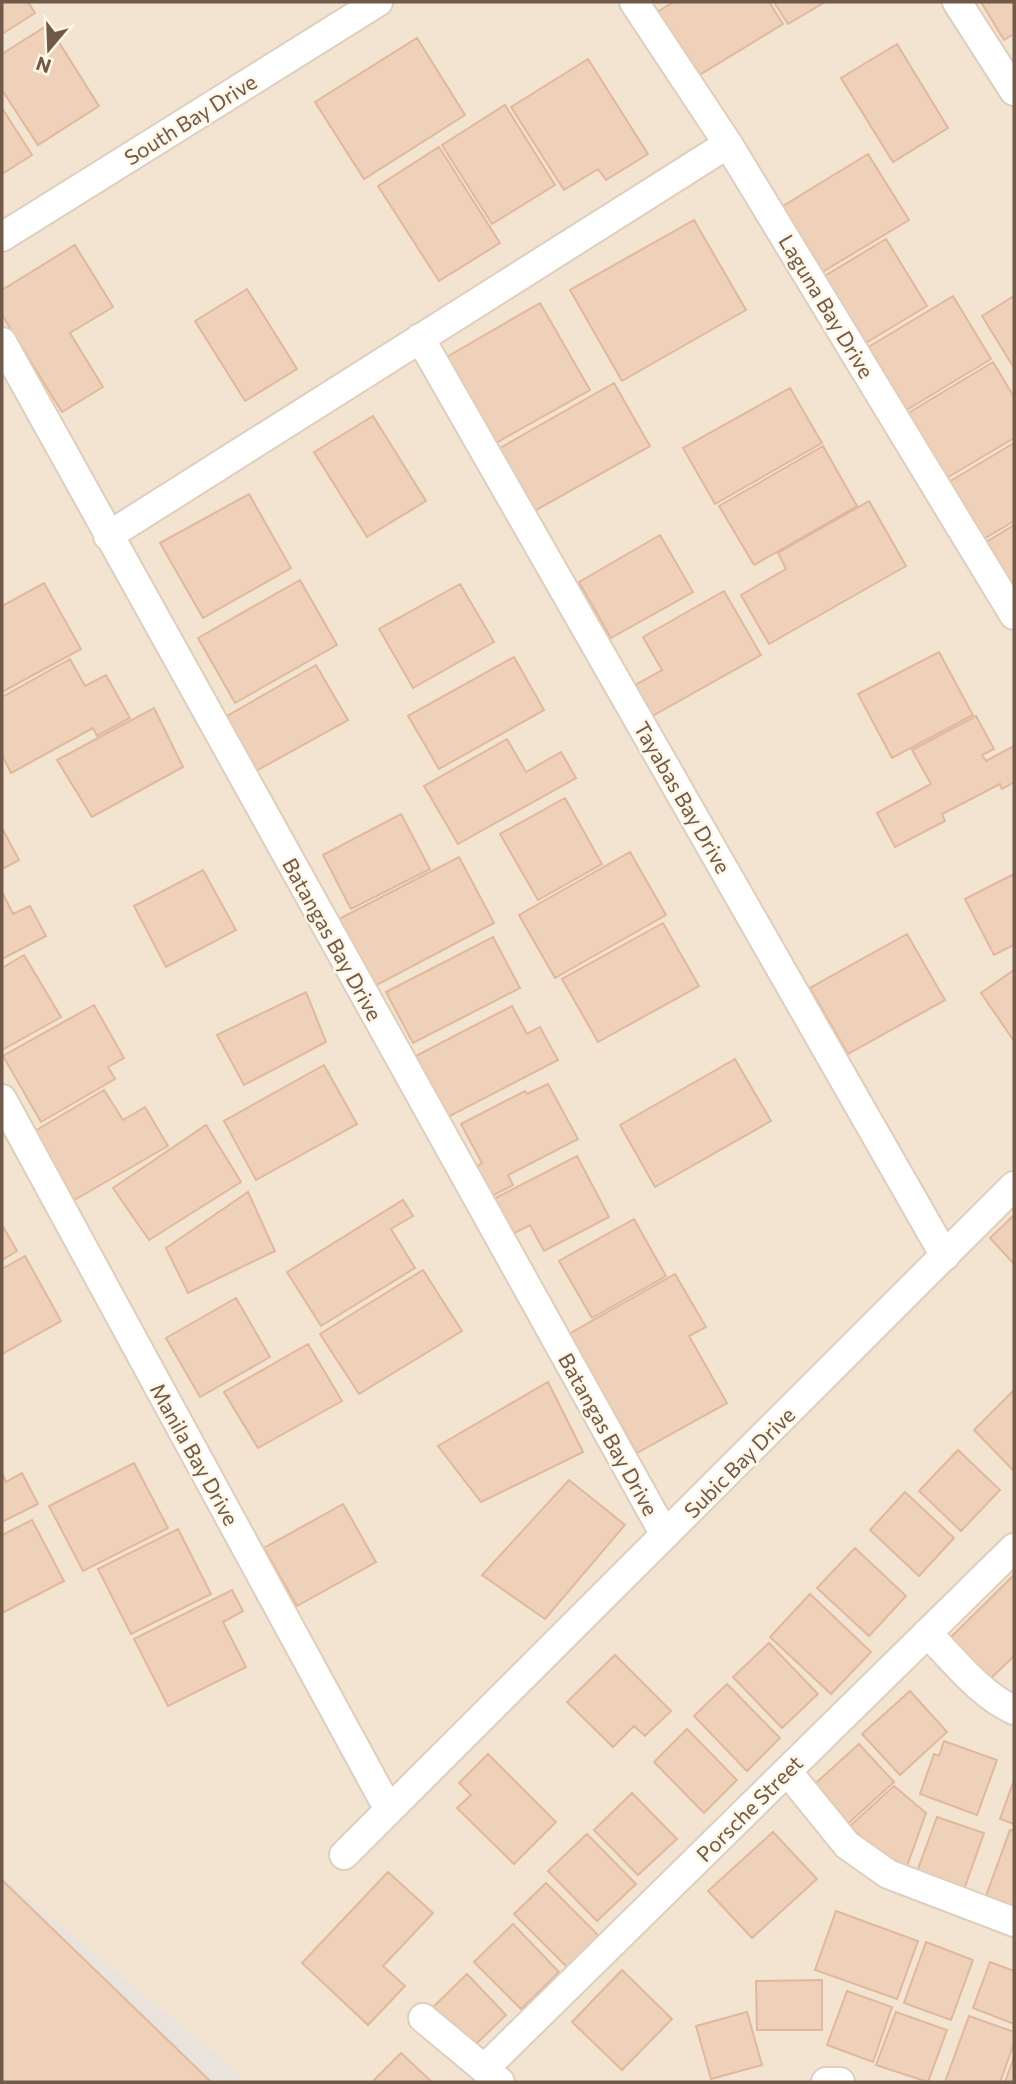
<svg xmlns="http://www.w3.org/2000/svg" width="1016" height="2084" font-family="Commissioner,sans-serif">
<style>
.residential{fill:#f2e4d0}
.industrial{fill:#eae3dc}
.building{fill:#efd1ba;stroke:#e1b89b;stroke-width:2}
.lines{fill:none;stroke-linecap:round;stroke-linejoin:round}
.street-casing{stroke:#decebd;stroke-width:32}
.street{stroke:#fff;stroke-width:28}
.labels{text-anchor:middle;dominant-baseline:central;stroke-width:5;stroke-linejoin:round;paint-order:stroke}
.street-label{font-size:21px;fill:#705949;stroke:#fef6e6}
</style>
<rect width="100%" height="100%" fill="#fbf2e1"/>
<path class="residential" d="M2,2H1014V2082H249L2,1876Z"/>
<path class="industrial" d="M2,1876L249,2082H2Z"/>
<path class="building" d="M2,2H28L35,13L2,34Z
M674,2H769L783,24L696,77L657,12Z
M774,2H825L788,24Z
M981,2H1014V34L1004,40Z
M48,25L99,106L38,145L2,90V54Z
M417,38L465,115L364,179L315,102Z
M897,44L948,128L893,162L841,78Z
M588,59L648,154L606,180L598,169L564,190L511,107Z
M505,105L555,185L492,224L442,145Z
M2,108L32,155L2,174Z
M439,147L500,243L439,281L378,186Z
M868,154L909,220L819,274L778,209Z
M694,220L746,310L622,381L570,290Z
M886,239L927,306L859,347L818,280Z
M75,245L113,307L70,333L103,387L62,412L2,315V290Z
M247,289L297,369L245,401L195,321Z
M953,296L991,359L900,414L862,351Z
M1014,296V368L982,316Z
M540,303L590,390L487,448L438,362Z
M993,362L1014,397V438L940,482L900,418Z
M614,383L650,446L529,514L493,452Z
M790,388L822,443L715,504L683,448Z
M373,416L426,501L367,537L314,452Z
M1014,443V521L977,543L942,486Z
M823,446L857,506L754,565L719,506Z
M249,494L291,568L203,618L160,543Z
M869,501L906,566L769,644L741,595L786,569L778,553Z
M1014,525V606L978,547Z
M660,535L693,592L611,638L579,582Z
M300,580L337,645L235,703L198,638Z
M44,583L81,649L2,692V606Z
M460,584L494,642L413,688L379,629Z
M724,591L761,655L647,719L630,688L662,670L643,637Z
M939,652L973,715L892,758L858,694Z
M514,657L544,710L439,769L408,716Z
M70,659L85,686L106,675L130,718L97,736L93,728L11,773L2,755V697Z
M316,665L348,720L256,771L225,717Z
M154,708L183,767L92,817L57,760Z
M976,716L994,749L982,755L986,761L1014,746V782L1002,789L1000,784L942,814L945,821L895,847L877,813L931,784L912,750Z
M507,739L526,772L561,752L576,778L458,844L424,786Z
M565,798L602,864L538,900L500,834Z
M401,814L430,869L351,909L323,855Z
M2,828L19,860L2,869Z
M630,852L666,915L555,978L519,915Z
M459,857L494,923L375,986L339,919Z
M203,870L236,930L166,967L134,906Z
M1014,874V945L994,955L965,899Z
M2,892L13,914L30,906L46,936L2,959Z
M663,923L699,986L598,1042L562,979Z
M907,934L945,1000L848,1054L810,988Z
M493,937L520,988L413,1043L386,992Z
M24,955L61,1017L2,1050V968Z
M1014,970V1041L981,993Z
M306,992L326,1042L244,1085L217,1035Z
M94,1005L124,1058L108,1067L115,1079L41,1122L3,1056Z
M512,1006L527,1034L540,1027L558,1060L446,1118L414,1057Z
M735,1059L771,1121L655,1187L620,1125Z
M324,1065L357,1124L256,1180L224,1121Z
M548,1084L578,1139L508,1175L513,1185L486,1199L470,1170L482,1163L461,1124L525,1091L527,1094Z
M104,1090L123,1120L145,1107L168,1146L71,1202L30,1134Z
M206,1125L241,1182L149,1240L113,1188Z
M577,1156L609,1217L544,1251L530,1225L507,1237L488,1202Z
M248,1192L275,1251L188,1293L166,1248Z
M403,1200L413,1216L391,1229L415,1268L321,1326L287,1272Z
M1014,1215V1264L990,1238Z
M634,1219L666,1276L592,1318L559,1261Z
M2,1225L17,1251L2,1260Z
M25,1256L61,1321L2,1354V1269Z
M423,1270L462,1331L359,1394L320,1334Z
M675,1274L706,1327L689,1336L727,1403L637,1453L569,1334Z
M236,1298L270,1357L200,1397L166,1338Z
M308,1344L342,1401L258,1448L224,1392Z
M548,1382L583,1452L481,1502L438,1446Z
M1014,1390V1471L974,1430Z
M958,1450L1000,1490L961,1531L919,1491Z
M134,1463L168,1528L83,1571L49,1506Z
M2,1473L6,1482L22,1473L38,1504L2,1522Z
M569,1480L625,1525L545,1619L482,1575Z
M905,1492L954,1538L919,1576L870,1530Z
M343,1504L376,1562L297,1606L264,1548Z
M32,1520L64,1581L2,1613V1535Z
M178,1529L211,1594L131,1634L98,1569Z
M855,1548L906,1596L869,1636L817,1588Z
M1014,1575V1656L987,1682L947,1641Z
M232,1590L243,1611L223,1622L246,1667L168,1706L134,1639Z
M810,1594L871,1652L831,1694L770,1637Z
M769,1643L818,1694L782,1728L733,1677Z
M615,1655L671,1711L645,1736L634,1726L613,1747L567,1702Z
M727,1684L780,1738L747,1771L694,1716Z
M910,1691L947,1732L900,1775L862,1734Z
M687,1729L737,1780L704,1813L654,1762Z
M944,1741L997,1760L977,1815L920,1794L934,1754L939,1756Z
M859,1744L894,1782L842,1829L807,1791Z
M488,1754L556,1822L514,1864L457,1808L471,1795L459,1783Z
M1014,1780V1824L1000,1819Z
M894,1786L926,1813L903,1877L850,1826Z
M632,1793L677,1839L638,1875L594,1830Z
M937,1817L984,1833L961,1898L914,1880Z
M1010,1830L1014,1831V1906L986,1896Z
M773,1832L817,1879L752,1938L708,1891Z
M587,1834L636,1884L597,1921L548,1871Z
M388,1872L433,1913L383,1966L405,1986L368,2025L302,1963Z
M2,1880L208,2079L211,2082H2Z
M546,1883L600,1937L568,1968L514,1914Z
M836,1911L918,1941L897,1999L815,1970Z
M513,1924L559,1972L521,2009L474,1962Z
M926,1942L973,1960L951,2020L904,2003Z
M990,1962L1014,1971V2024L973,2008Z
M622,1970L672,2019L622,2070L572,2022Z
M467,1974L506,2015L472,2048L432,2008Z
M822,1980V2030H757L756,1981Z
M847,1991L892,2007L873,2062L827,2045Z
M747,2012L762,2065L711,2079L696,2026Z
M896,2012L947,2030L928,2082L876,2065Z
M969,2016L1014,2032V2043L1000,2082H945Z
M401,2053L432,2082H372Z
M1014,2057V2082H1005Z"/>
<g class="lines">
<g class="street-casing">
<path id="street" d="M634,2L728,144L1014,615
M957,2L1014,91
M2,237L378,2
M420,338L945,1256
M2,342L665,1535
M108,536L728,144
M2,1099L389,1810
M927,1633C953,1659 980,1695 1014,1710
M787,1771L847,1845L888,1874L1014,1922
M344,1855L1014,1186
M423,2018L500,2082
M484,2069L1014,1548
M826,2082H840"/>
</g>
<use href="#street" class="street"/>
</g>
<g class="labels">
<g class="street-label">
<text transform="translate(190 119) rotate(-32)">South Bay Drive</text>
<text transform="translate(827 306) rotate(59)">Laguna Bay Drive</text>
<text transform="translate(683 797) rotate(60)">Tayabas Bay Drive</text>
<text transform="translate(333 939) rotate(61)">Batangas Bay Drive</text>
<text transform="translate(609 1434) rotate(61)">Batangas Bay Drive</text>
<text transform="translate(195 1454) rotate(61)">Manila Bay Drive</text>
<text transform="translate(739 1462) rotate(-45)">Subic Bay Drive</text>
<text transform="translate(749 1808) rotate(-45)">Porsche Street</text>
</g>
</g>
<rect width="1016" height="2084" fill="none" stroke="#705949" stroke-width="7"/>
<g transform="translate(49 49) rotate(199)" stroke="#fef6e6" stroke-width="5" paint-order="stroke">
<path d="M0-5L12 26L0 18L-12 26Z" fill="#705949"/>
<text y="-10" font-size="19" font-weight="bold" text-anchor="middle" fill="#705949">N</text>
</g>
</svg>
